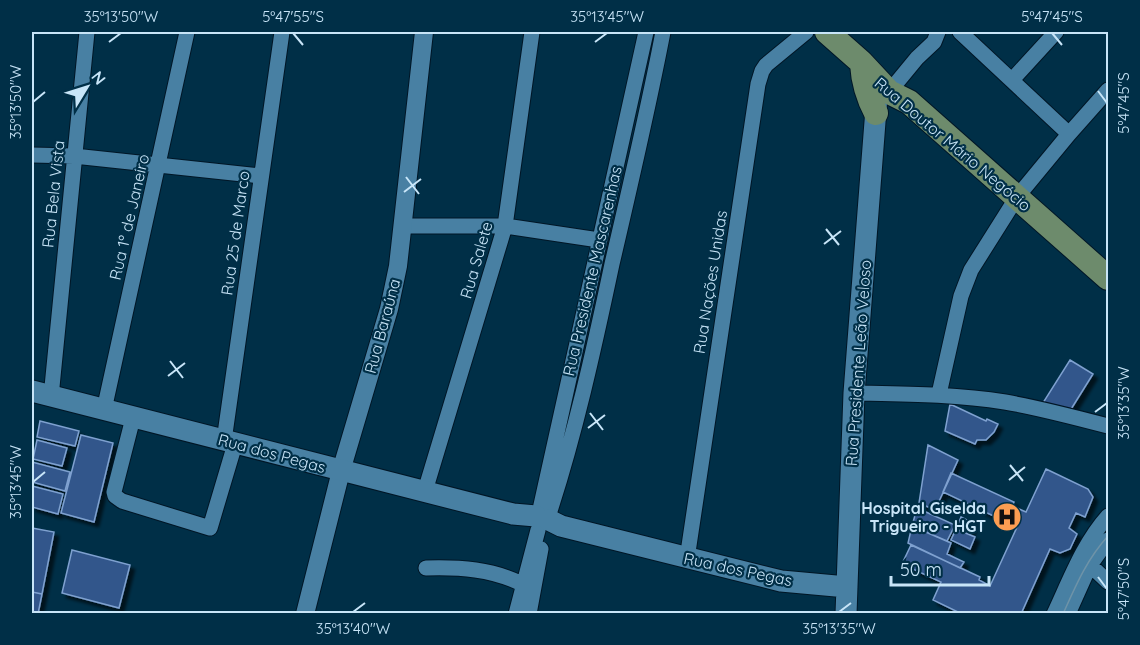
<svg xmlns="http://www.w3.org/2000/svg" width="1140" height="645" font-family="Quicksand,sans-serif">
<style>
.building{fill:#32578b;stroke:#7fa1d0;stroke-width:1.5;filter:url(#shadow)}
.lines{fill:none;stroke-linecap:round;stroke-linejoin:round}
.minor-casing{stroke:#001626;stroke-width:17}
.tertiary-casing{stroke:#001626;stroke-width:20}
.secondary-casing{stroke:#001626;stroke-width:23}
.primary-casing{stroke:#001626;stroke-width:26}
.minor{stroke:#4880a3;stroke-width:15}
.tertiary{stroke:#4880a3;stroke-width:18}
.secondary{stroke:#4880a3;stroke-width:21}
.primary{stroke:#6d8b6c;stroke-width:24}
.tram{stroke:#6e93a8;stroke-width:1.5}
.ticks{fill:none;stroke:#c8e5f8;stroke-width:2}
.labels{text-anchor:middle;dominant-baseline:central;stroke-width:4.5;stroke-linejoin:round;paint-order:stroke}
.street-label{font-size:16px;fill:#c8e5f8;stroke:#002f47}
.poi-label{font-size:16px;font-weight:bold;fill:#c8e5f8;stroke:#002f47;text-anchor:end}
.neatline{fill:none;stroke:#c8e5f8;stroke-width:2}
.ticks-label{font-size:15px;text-anchor:middle;fill:#c8e5f8}
</style>
<defs>
<filter id="shadow"><feDropShadow dx="4.5" dy="4.5" stdDeviation="1.5" flood-color="#0009"/></filter>
</defs>
<rect width="100%" height="100%" fill="#002f47"/>
<path class="building" d="M1070,360L1093,374L1068,414L1041,406Z
M950,404L986,421L987,419L998,424L994,432L986,440H977L975,444L945,431Z
M40,421L79,431L75,446L37,437Z
M81,435L113,443L94,522L61,513Z
M37,440L67,448L62,466L33,459Z
M928,445L958,460L935,510L919,503Z
M32,462L70,472L65,491L32,482Z
M1046,469L1088,489L1093,497L1085,517L1076,513L1069,528L1077,534L1070,549L1060,553L1050,549L1021,614H962L933,600L941,582L902,564L911,545L980,577L979,580L990,586L1017,527L943,492L951,473L1014,502L1012,506L1026,512Z
M32,486L63,494L58,514L32,507Z
M917,508L955,525L947,541L912,526Z
M961,517L973,523L969,532L957,527Z
M912,526L951,543L947,554L964,562L960,568L908,543Z
M32,528L54,532L42,594L32,592Z
M956,529L975,537L970,549L951,540Z
M72,550L130,565L119,608L62,593Z
M32,592L42,594L38,614H32Z"/>
<g class="lines">
<g class="minor-casing">
<path id="minor" d="M960,32L1069,134
M1012,80L1056,32
M889,92L917,58L934,42L938,32
M32,155L74,156L261,176
M404,226H505L599,240
M854,393C905,394 955,394 1005,402C1040,408 1074,417 1108,426
M939,394L961,296L971,270L1017,197L1069,134L1108,90
M51,397L87,32
M104,410L187,32
M133,418L114,492L115,496L122,501L210,528L235,444
M224,441L282,32
M425,491L505,226L532,32
M539,514L646,32
M548,517C575,435 594,349 612,264C630,187 648,110 663,32
M687,559L758,84L762,71L766,65L806,32
M1090,565L1108,582
M426,568C460,567 492,569 522,584
M516,614L538,530
M529,614L541,549
M1054,614C1070,580 1083,544 1108,516
M1068,614L1090,565L1108,540"/>
</g>
<g class="tertiary-casing">
<path id="tertiary" d="M305,614L341,471L389,309L398,266L424,32"/>
</g>
<g class="secondary-casing">
<path id="secondary" d="M32,391L513,514L536,516
M549,520L561,526L781,581L847,587
M846,614L854,393L877,96"/>
</g>
<g class="primary-casing">
<path id="primary" d="M827,32L861,62L889,92L909,102L1108,278
M862,64C863,81 868,98 876,113"/>
</g>
<use href="#minor" class="minor"/>
<use href="#tertiary" class="tertiary"/>
<use href="#secondary" class="secondary"/>
<use href="#primary" class="primary"/>
<path class="tram" d="M1063,614C1076,585 1087,559 1108,536"/>
</g>
<path class="ticks" d="M293,33L303,45M1052,33L1062,45M109,42L121,33M595,42L607,33M1098,91L1107,103M33,102L45,92M406,177L419,194M404,192L421,179M826,229L839,245M824,244L841,231M170,361L183,378M168,376L185,363M1095,412L1107,403M590,413L603,430M588,428L605,415M1010,465L1023,481M1009,480L1025,467M33,482L45,472M1098,577L1107,589M353,612L365,603M839,612L851,603"/>
<defs>
<g id="hospital-disc" transform="scale(1.5)"><circle r="9.5" fill="#fc9d52" stroke="#002f47"/><path d="M-5-5h3v3.5h4V-5h3V5h-3V1.5h-4V5h-3Z" fill="#111"/></g>
</defs>
<g fill-rule="evenodd">
<use href="#hospital-disc" x="1007" y="517"/>
</g>
<g class="labels">
<g class="street-label">
<text transform="translate(953 144) rotate(40)">Rua Doutor Mário Negócio</text>
<text transform="translate(53 194) rotate(-84)">Rua Bela Vista</text>
<text transform="translate(129 217) rotate(-77)">Rua 1º de Janeiro</text>
<text transform="translate(235 233) rotate(-82)">Rua 25 de Marco</text>
<text transform="translate(476 260) rotate(-74)">Rua Salete</text>
<text transform="translate(592 271) rotate(-77)">Rua Presidente Mascarenhas</text>
<text transform="translate(710 282) rotate(-81)">Rua Nações Unidas</text>
<text transform="translate(382 326) rotate(-75)">Rua Baraúna</text>
<text transform="translate(858 363) rotate(-86)">Rua Presidente Leão Veloso</text>
<text transform="translate(272 453) rotate(15)">Rua dos Pegas</text>
<text transform="translate(738 569) rotate(12)">Rua dos Pegas</text>
</g>
<g class="poi-label">
<text x="986" y="508">Hospital Giselda<tspan x="986" dy="18">Trigueiro - HGT</tspan></text>
</g>
</g>
<rect width="1140" height="645" fill="none" stroke="#002f47" stroke-width="66"/>
<g transform="translate(87 87) rotate(52)" stroke="#002f47" stroke-width="4.5" paint-order="stroke">
<path d="M0-4.5L10 22L0 15L-10 22Z" fill="#c8e5f8"/>
<text y="-9" font-size="16" font-weight="bold" text-anchor="middle" fill="#c8e5f8">N</text>
</g>
<path d="M891 576v9h98v-9" fill="none" stroke="#c8e5f8" stroke-width="3"/>
<text x="900" y="576" font-size="18" fill="#c8e5f8" stroke="#002f47" stroke-width="4.5" paint-order="stroke">50 m</text>
<rect x="33" y="33" width="1074" height="579" class="neatline"/>
<g class="ticks-label">
<text x="121" y="22">35°13'50"W</text>
<text x="293" y="22">5°47'55"S</text>
<text x="607" y="22">35°13'45"W</text>
<text x="1052" y="22">5°47'45"S</text>
<text transform="translate(16 102) rotate(-90)" y="5">35°13'50"W</text>
<text transform="translate(1124 103) rotate(-90)" y="5">5°47'45"S</text>
<text transform="translate(1124 403) rotate(-90)" y="5">35°13'35"W</text>
<text transform="translate(16 482) rotate(-90)" y="5">35°13'45"W</text>
<text transform="translate(1124 589) rotate(-90)" y="5">5°47'50"S</text>
<text x="353" y="634">35°13'40"W</text>
<text x="839" y="634">35°13'35"W</text>
</g>
</svg>
